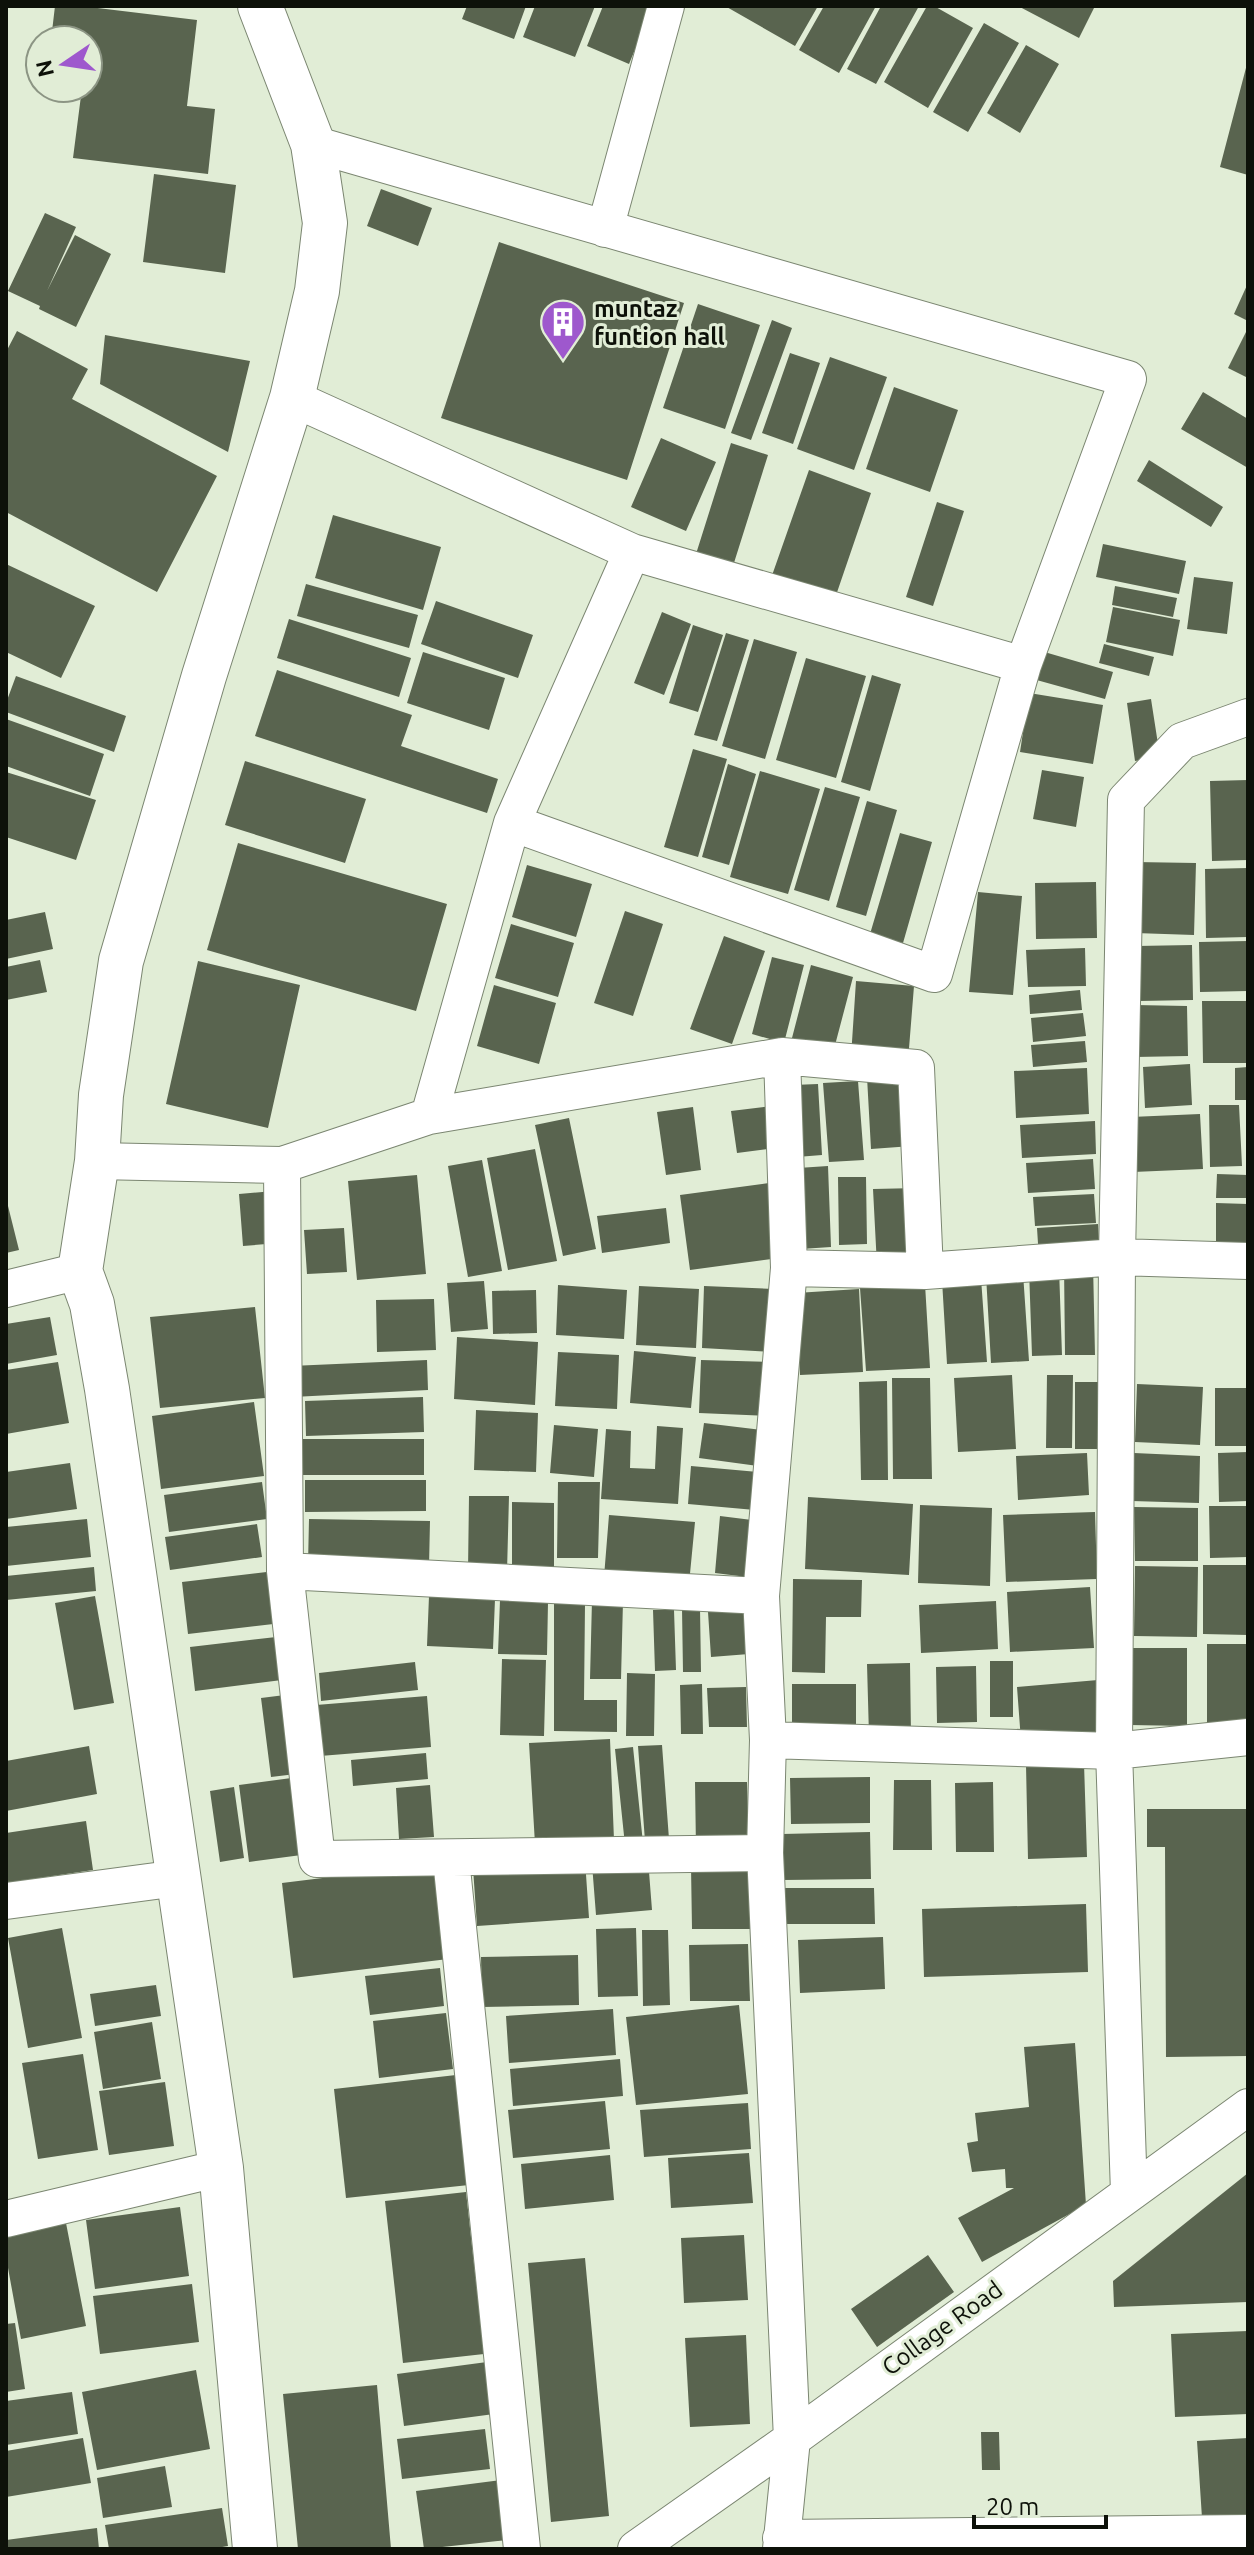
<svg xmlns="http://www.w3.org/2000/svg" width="1254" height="2555" font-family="Ubuntu,sans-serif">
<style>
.building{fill:#59644f}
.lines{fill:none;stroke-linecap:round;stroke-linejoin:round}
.minor-casing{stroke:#7b8671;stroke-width:38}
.secondary-casing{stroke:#7b8671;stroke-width:46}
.minor{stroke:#fff;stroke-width:36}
.secondary{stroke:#fff;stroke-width:44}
.labels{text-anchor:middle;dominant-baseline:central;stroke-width:6;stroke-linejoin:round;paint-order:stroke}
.poi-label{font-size:24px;font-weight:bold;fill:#0d1109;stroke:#e1edd6;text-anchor:start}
.street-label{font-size:24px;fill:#0d1109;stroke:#e1edd6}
</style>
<rect width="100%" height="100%" fill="#e1edd6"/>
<path class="building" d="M55,6H81L197,20L187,106L215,109L208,174L73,158L82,88H88V40H51Z
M467,6H526L514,39L462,19Z
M535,6H595L575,57L523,37Z
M603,6H653L629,64L587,46Z
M725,6H818L795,46Z
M824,6H876L839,73L799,50Z
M881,6H919L876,84L847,69Z
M927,6H934L973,28L928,108L884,82Z
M1018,6H1095L1079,38Z
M984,23L1019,43L968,132L933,112Z
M1026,45L1059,64L1020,133L987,113Z
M1247,64H1248V175L1220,167Z
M154,174L236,185L225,273L143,262Z
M381,189L432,208L418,246L367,226Z
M45,213L76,227L47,291L75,235L111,254L76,327L39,309L40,306L8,291Z
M499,242L684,303L627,480L441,418Z
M1248,283V321L1234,314Z
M698,304L760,325L725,429L663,408Z
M772,320L792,328L751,440L731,433Z
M1248,328V378L1228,368Z
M17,331L88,369L72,399L217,476L157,592L6,512V352Z
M105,335L250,361L228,452L100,384Z
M790,353L820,363L793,444L762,433Z
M830,357L887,377L854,470L797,449Z
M894,387L958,410L930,492L866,469Z
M1203,392L1248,419V468L1181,429Z
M661,438L716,462L686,531L631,507Z
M731,443L768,455L733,566L696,554Z
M1149,460L1223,507L1211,527L1137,481Z
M809,470L871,493L832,607L769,584Z
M937,502L964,511L933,606L906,597Z
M333,515L441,547L423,610L315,578Z
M1103,544L1186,561L1179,594L1096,577Z
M6,564L95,606L61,678L6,652Z
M1194,577L1233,582L1227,634L1187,629Z
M306,584L418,615L409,648L297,616Z
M1115,586L1177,598L1173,617L1112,605Z
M436,601L533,635L518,678L421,644Z
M1113,607L1180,620L1173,656L1106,642Z
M662,612L691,624L664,695L634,683Z
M289,619L411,658L399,697L277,658Z
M693,625L723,635L698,712L669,703Z
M726,633L749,640L717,741L694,735Z
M754,639L797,652L765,759L722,746Z
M1104,644L1154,657L1149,676L1099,663Z
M1041,651L1113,672L1105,699L1033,679Z
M423,652L505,678L489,730L407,703Z
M806,658L866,676L836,778L776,760Z
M277,670L412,715L401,746L498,779L487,813L255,736Z
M872,675L901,684L870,791L841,782Z
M16,676L126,716L114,752L6,712V703Z
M1029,693L1103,705L1093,764L1020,752Z
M1151,699L1160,757L1135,761L1127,703Z
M6,719L104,754L90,796L6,766Z
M693,749L727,759L698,857L664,847Z
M245,761L366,799L345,863L225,825Z
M728,764L756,774L729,865L702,857Z
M1042,770L1084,777L1076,827L1033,819Z
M760,771L820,789L788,894L730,877Z
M6,772L96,800L76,860L6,837Z
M1248,780V860L1212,861L1210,781Z
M825,787L860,797L829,901L794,890Z
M867,801L897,810L866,916L836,907Z
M900,833L932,842L903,943L870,934Z
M238,843L447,904L416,1011L207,950Z
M1135,862L1196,863L1194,935L1135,933Z
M527,865L592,884L576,937L512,917Z
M1248,868V937L1206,938L1205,869Z
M1096,882L1097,938L1036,939L1035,883Z
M978,892L1022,896L1013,995L969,992Z
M625,911L663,924L633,1016L594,1003Z
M45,912L53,949L6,959V920Z
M511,924L574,943L558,997L495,978Z
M724,936L765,951L732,1044L690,1029Z
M1248,941V991L1200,992L1199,942Z
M1192,945L1193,1000L1139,1001L1137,946Z
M1085,948L1086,986L1028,987L1026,950Z
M772,957L804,965L784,1043L752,1034Z
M40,960L47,992L6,1000V967Z
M198,961L300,985L268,1128L166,1104Z
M811,965L853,977L834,1049L792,1038Z
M856,981L914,986L908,1061L851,1057Z
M494,985L556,1003L539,1064L477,1046Z
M1080,990L1082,1010L1030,1014L1029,995Z
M1202,1001H1248V1063H1203Z
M1135,1005L1187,1006L1188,1056L1135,1057Z
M1083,1013L1086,1036L1033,1042L1031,1018Z
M1085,1041L1087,1062L1033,1067L1031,1045Z
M1190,1064L1192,1105L1145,1108L1143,1067Z
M1248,1067V1100H1235V1068Z
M1087,1068L1089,1114L1016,1118L1014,1071Z
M907,1075L912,1146L871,1149L867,1077Z
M858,1081L864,1160L829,1162L823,1083Z
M818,1084L822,1155L797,1157L793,1085Z
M1209,1105H1239L1242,1166L1210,1167Z
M771,1106L776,1148L737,1153L731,1111Z
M693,1107L701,1170L666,1175L657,1112Z
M1200,1114L1203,1169L1133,1172L1131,1117Z
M569,1118L596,1249L563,1256L535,1125Z
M1095,1121L1096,1154L1022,1158L1020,1125Z
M535,1149L557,1261L508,1270L487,1158Z
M1093,1159L1095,1189L1028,1193L1026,1163Z
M482,1160L502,1271L468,1277L448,1166Z
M828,1166L831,1247L801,1249L798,1168Z
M1217,1174L1248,1175V1198H1216Z
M417,1175L426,1274L357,1280L348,1181Z
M838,1177H866L867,1244L839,1245Z
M769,1183L779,1258L690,1270L680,1195Z
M918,1188L921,1263L877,1266L873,1189Z
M274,1191L279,1243L243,1246L239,1194Z
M1094,1194L1096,1223L1035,1226L1033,1197Z
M6,1198L19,1250L6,1253Z
M1216,1203L1248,1204V1246H1216Z
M666,1208L670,1243L602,1253L597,1216Z
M1098,1224L1100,1256L1039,1259L1037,1228Z
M344,1228L347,1272L307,1274L304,1230Z
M1093,1263L1095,1355H1065L1064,1264Z
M1059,1268L1062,1355L1032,1356L1029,1269Z
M1023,1273L1029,1361L991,1363L986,1275Z
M981,1278L987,1362L947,1364L942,1280Z
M484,1281L488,1329L451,1332L447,1283Z
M925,1284L930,1368L866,1371L860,1288Z
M558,1285L627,1290L624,1339L556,1335Z
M639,1286L699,1289L696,1348L636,1345Z
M704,1286L774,1289L771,1352L702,1348Z
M859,1289L863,1372L800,1375L796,1293Z
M536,1290L537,1333L493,1334L492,1291Z
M434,1299L436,1350L377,1352L376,1300Z
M255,1307L265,1398L160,1408L150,1317Z
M50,1317L57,1355L6,1364V1324Z
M457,1337L538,1342L535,1405L454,1399Z
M634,1351L696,1357L691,1408L630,1403Z
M558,1352L619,1355L617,1409L555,1406Z
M427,1360L428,1390L293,1397L291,1366Z
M701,1360L771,1362L769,1416L699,1413Z
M58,1362L69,1423L6,1434V1370Z
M1012,1375L1016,1449L958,1452L954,1378Z
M1047,1375H1073L1072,1448H1046Z
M892,1378H930L932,1479H893Z
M887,1381L888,1480H861L859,1382Z
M1075,1382H1102L1101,1449H1075Z
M1137,1384L1203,1387L1200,1445L1135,1442Z
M1215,1388H1248V1446H1215Z
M423,1397L424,1432L306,1436L305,1401Z
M254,1402L264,1476L161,1489L152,1416Z
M476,1410L538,1413L536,1472L474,1470Z
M704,1423L762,1430L758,1466L699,1458Z
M554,1425L598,1429L594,1477L550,1473Z
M657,1426L683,1428L678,1504L601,1499L606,1429L631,1431L630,1468L655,1469Z
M303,1439H424V1475H303Z
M1248,1452V1501L1219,1502L1218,1453Z
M1087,1453L1089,1495L1018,1500L1016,1456Z
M1134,1453L1200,1456L1199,1503L1132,1501Z
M70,1463L77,1509L6,1519V1472Z
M691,1466L758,1472L755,1510L688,1504Z
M305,1480H426V1511L305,1512Z
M262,1482L267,1519L169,1532L164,1495Z
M558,1482H600L598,1558H557Z
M469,1496H509L507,1572L468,1571Z
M808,1497L913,1504L909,1575L805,1569Z
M512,1502L554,1503V1579L512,1578Z
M920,1505L992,1508L990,1586L918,1583Z
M1209,1506H1248V1557L1210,1558Z
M1134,1507L1198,1508V1561H1135Z
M1095,1512L1097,1579L1006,1582L1003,1515Z
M609,1515L695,1522L689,1584L604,1577Z
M720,1516L760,1521L755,1578L715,1573Z
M87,1519L91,1557L6,1566V1527Z
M309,1519L430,1521L429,1567L308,1565Z
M257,1524L262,1557L170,1570L165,1537Z
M1203,1565H1248V1635L1203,1634Z
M1135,1566L1198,1567L1197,1637L1134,1636Z
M94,1567L96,1591L6,1600V1576Z
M275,1571L282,1623L188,1634L182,1582Z
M793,1579L862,1580L861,1617H826L825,1673L792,1672Z
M1090,1587L1094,1648L1010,1652L1007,1592Z
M95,1596L114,1703L74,1710L55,1603Z
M429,1596L495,1599L493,1649L427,1646Z
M500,1600L548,1602L547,1655L498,1654Z
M592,1600L623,1601L621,1679H590Z
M996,1601L998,1649L921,1653L919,1605Z
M554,1604H585L584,1700H617V1732L554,1731Z
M682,1608H700L701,1672H683Z
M653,1610H674L676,1670L655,1671Z
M747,1611L749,1654L711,1657L708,1612Z
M285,1636L290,1679L195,1691L190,1647Z
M1207,1644H1248V1727H1207Z
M1130,1648H1187V1726L1130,1725Z
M502,1659L546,1660L544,1736L500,1735Z
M990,1661H1013V1717H990Z
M415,1662L418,1690L321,1701L319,1673Z
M910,1663L911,1735L869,1736L867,1664Z
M976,1666L977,1722L937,1723L936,1667Z
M627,1673L655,1674L654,1736H626Z
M1098,1680L1103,1734L1021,1741L1017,1687Z
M702,1684L703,1734H681L680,1685Z
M792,1684H856V1730L792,1729Z
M746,1687L747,1727H709L707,1688Z
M293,1694L304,1773L271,1777L261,1698Z
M427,1696L431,1747L320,1756L316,1705Z
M610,1739L614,1840L535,1844L529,1743Z
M662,1745L669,1839L645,1841L638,1746Z
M89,1746L97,1794L6,1811V1761Z
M633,1747L643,1843L625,1845L615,1749Z
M426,1753L428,1779L353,1786L351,1760Z
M1084,1763L1087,1857L1028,1859L1026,1765Z
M299,1777L309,1854L249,1862L239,1785Z
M870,1777V1823L791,1824L790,1778Z
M894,1780H931L932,1850H893Z
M695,1782H747L749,1848L696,1849Z
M993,1782L994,1852H956L955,1783Z
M430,1785L434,1837L399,1839L396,1788Z
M234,1787L244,1858L220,1862L210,1791Z
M1147,1809H1248V2056L1166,2057L1165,1847H1147Z
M86,1821L93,1870L6,1883V1833Z
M870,1832L871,1879L783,1880L782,1834Z
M648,1859L652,1910L596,1915L592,1864Z
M585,1860L589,1918L477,1926L473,1868Z
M436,1864L448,1959L293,1978L282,1883Z
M691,1866H754L756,1929H692Z
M785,1888H874L875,1924H785Z
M1086,1904L1088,1972L924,1977L922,1909Z
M62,1928L82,2038L28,2048L8,1938Z
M636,1928L638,1996L598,1997L596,1929Z
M642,1930H668L670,2005L643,2006Z
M883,1937L885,1989L800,1993L798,1940Z
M748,1944L750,2001H690L689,1945Z
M578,1955L579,2005L482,2007L481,1957Z
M440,1968L444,2006L370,2015L365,1976Z
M156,1985L161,2016L95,2026L90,1994Z
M739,2005L748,2094L636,2105L626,2017Z
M613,2009L616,2055L509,2063L506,2016Z
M446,2013L453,2069L379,2078L373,2021Z
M152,2022L161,2079L103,2089L94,2032Z
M1075,2043L1086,2205L982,2262L958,2218L1014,2188H1006L1005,2169L972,2172L967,2143L978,2141L975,2113L1029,2107L1024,2047Z
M83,2054L98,2150L38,2159L22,2063Z
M620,2059L623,2096L513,2106L510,2069Z
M456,2075L469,2185L346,2198L334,2089Z
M165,2082L174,2146L109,2155L99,2091Z
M605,2101L610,2149L513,2158L508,2110Z
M748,2103L751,2149L644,2157L640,2110Z
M749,2153L753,2203L671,2208L668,2158Z
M610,2155L614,2200L525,2209L521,2164Z
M1248,2173V2302L1114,2307L1113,2281Z
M466,2192L484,2354L403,2363L385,2201Z
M180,2207L189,2276L95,2289L86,2220Z
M66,2223L86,2326L21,2339L6,2257V2235Z
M744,2235L748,2300L684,2303L681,2238Z
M928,2255L954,2292L877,2347L851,2309Z
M585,2258L609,2516L551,2522L528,2263Z
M192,2284L199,2342L100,2354L93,2296Z
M15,2323L25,2389L6,2392V2324Z
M1248,2331V2414L1175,2417L1171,2334Z
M746,2335L750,2424L690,2427L685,2338Z
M487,2362L494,2414L404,2426L397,2374Z
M196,2370L210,2449L97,2470L82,2392Z
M377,2385L391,2549H298L283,2394Z
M72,2392L78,2434L6,2445V2401Z
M485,2429L490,2469L402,2479L397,2439Z
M981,2432H999L1000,2470H982Z
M83,2438L91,2483L6,2497V2451Z
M1248,2438V2515L1202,2518L1197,2441Z
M165,2466L172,2507L103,2518L97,2478Z
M509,2479L516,2539L424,2549L416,2491Z
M222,2508L228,2546L211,2549H109L105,2525Z
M97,2528L99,2549H6V2540Z"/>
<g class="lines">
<g class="minor-casing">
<path id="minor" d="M313,144L1128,379L1023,665
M605,229L666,6
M292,398L632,552L1023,665L934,974L512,823L632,552
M782,1056L916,1068L925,1271
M429,1116L512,823
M97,1161L282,1165L429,1116L782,1056L789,1268L761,1596L768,1740L765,1853L792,2439L781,2549
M282,1165L285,1571L761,1596
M789,1268L925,1271L1117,1257L1248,1261
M6,1289L80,1271
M285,1571L317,1859L765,1853
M768,1740L1114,1751L1248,1737
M451,1859L522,2549
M6,1901L178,1878
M1129,2193L1114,1751L1117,1257L1126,800L1182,741L1248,717
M6,2219L221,2168
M781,2538L1248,2533
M636,2549L792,2439L1248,2107"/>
</g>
<g class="secondary-casing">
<path id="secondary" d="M255,2549L221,2168L107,1389L92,1304L80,1271L97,1161L101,1095L121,961L204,676L292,398L317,291L325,223L313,144L260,6"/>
</g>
<use href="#minor" class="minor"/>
<use href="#secondary" class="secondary"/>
</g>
<defs>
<g id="building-pin" transform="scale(2.3)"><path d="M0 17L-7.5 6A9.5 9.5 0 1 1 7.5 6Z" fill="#9e58cd" stroke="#e1edd6"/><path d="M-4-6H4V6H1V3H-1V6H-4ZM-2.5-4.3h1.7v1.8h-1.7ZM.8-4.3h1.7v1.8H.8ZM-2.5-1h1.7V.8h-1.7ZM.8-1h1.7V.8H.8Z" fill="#fff"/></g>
</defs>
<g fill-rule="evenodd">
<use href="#building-pin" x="563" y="322"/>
</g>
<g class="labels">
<g class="poi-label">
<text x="594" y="308">muntaz<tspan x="594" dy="28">funtion hall</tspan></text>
</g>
<g class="street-label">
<text transform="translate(942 2328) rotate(-36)">Collage Road</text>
</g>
</g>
<rect width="1254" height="2555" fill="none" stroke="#0d1109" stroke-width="16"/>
<g transform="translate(64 64) rotate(257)"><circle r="38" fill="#e1edd6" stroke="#8c9584" stroke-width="2"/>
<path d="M0-6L14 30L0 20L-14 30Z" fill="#9e58cd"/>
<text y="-12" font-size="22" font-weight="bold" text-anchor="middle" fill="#0d1109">N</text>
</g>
<path d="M974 2515v12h132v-12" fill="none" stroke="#0d1109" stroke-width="4"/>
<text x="986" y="2515" font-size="24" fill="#0d1109" stroke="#e1edd6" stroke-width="6" paint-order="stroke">20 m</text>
</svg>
